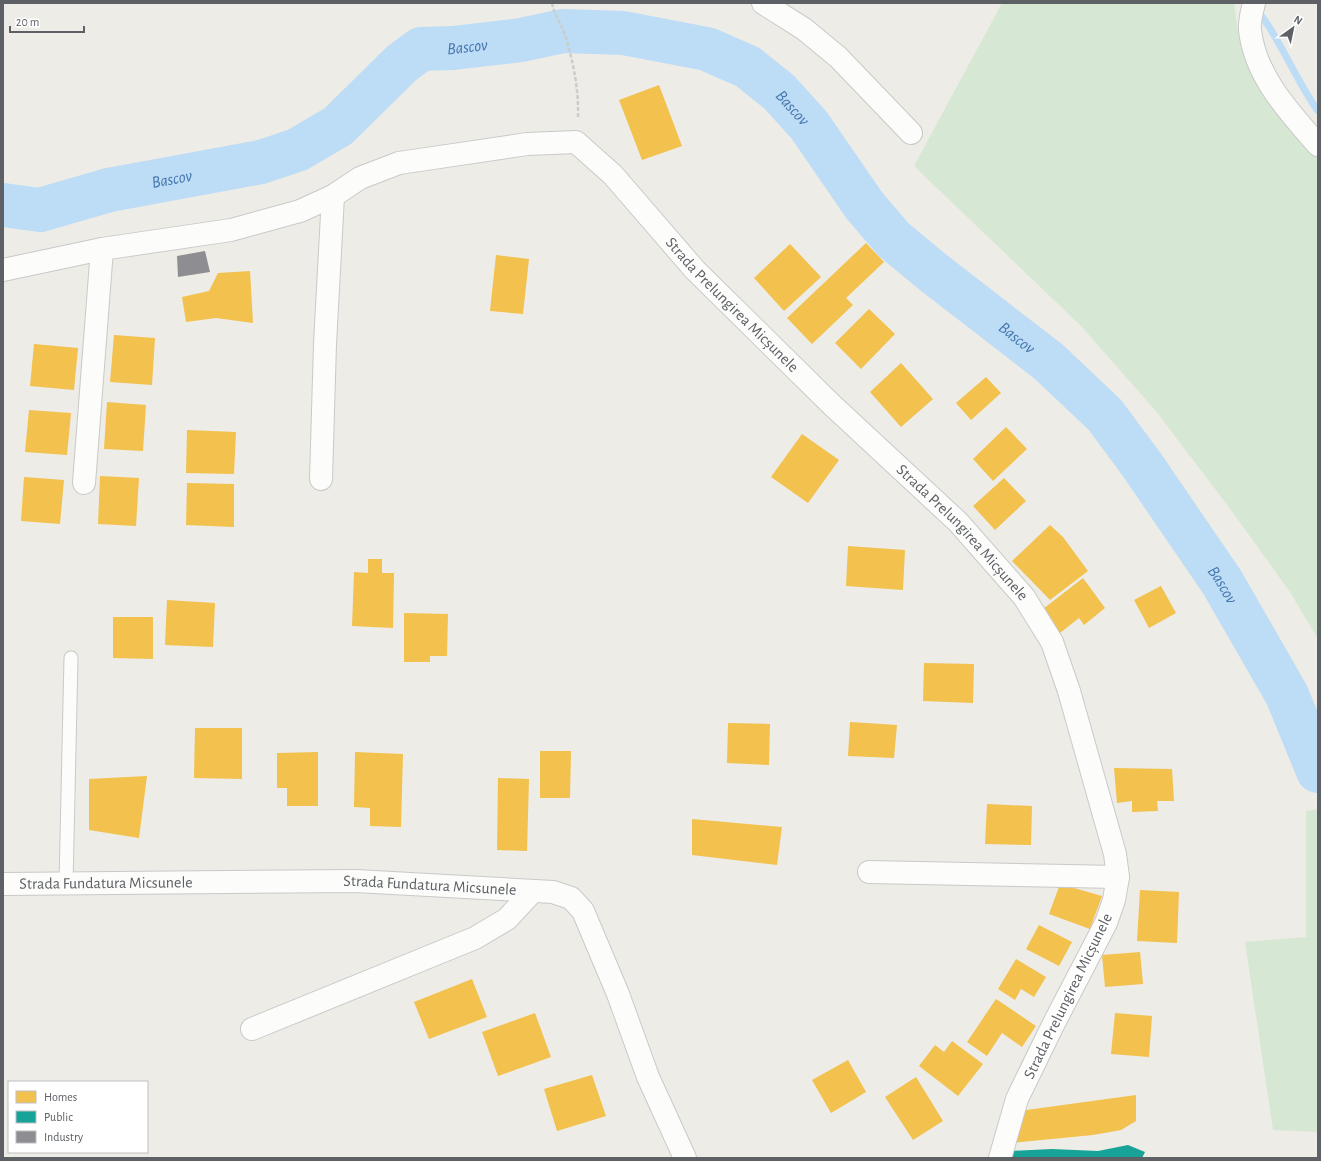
<svg xmlns="http://www.w3.org/2000/svg" width="1321" height="1161" font-family="'Alegreya Sans',sans-serif">
<style>
.green{fill:#d6e8d3}
.homes{fill:#f2c14e}
.public{fill:#17a398}
.industry{fill:#8d8d92}
.lines{fill:none;stroke-linecap:round;stroke-linejoin:round}
.stream{stroke:#bddcf5;stroke-width:7}
.river{stroke:#bddcf5;stroke-width:44}
.service-casing{stroke:#c9c9c9;stroke-width:15}
.minor-casing{stroke:#c9c9c9;stroke-width:24}
.path{stroke:#c9cdcb;stroke-width:2.5;stroke-dasharray:4 2;stroke-linecap:butt}
.service{stroke:#fcfcfb;stroke-width:13}
.minor{stroke:#fcfcfb;stroke-width:22}
.labels{text-anchor:middle;dominant-baseline:central;stroke-width:4;stroke-linejoin:round;paint-order:stroke}
.street-label{font-size:16px;fill:#5d6065;stroke:#fff}
.water-label{font-size:17px;font-style:italic;fill:#4576ae;stroke:#fff}
</style>
<rect width="100%" height="100%" fill="#edece7"/>
<path class="green" d="M1002,3H1234L1239,39L1275,109L1318,158V639L1290,592L1228,506L1155,410L1080,325L914,166Z
M1318,809V1132L1273,1130L1245,942L1306,937V811Z"/>
<path class="homes" d="M659,85L682,146L642,160L619,100Z
M866,243L884,262L846,298L853,305L812,344L787,318Z
M790,244L821,277L784,311L754,278Z
M496,255L529,259L523,314L490,311Z
M250,271L253,323L216,318L186,322L182,297L209,291L218,273Z
M869,309L895,334L861,369L835,343Z
M114,335L155,338L152,385L110,382Z
M34,344L78,348L74,390L30,386Z
M901,363L933,399L901,427L870,392Z
M986,377L1001,393L971,420L956,403Z
M107,402L146,405L143,451L104,449Z
M29,410L71,413L67,455L25,452Z
M1006,427L1027,449L993,481L973,459Z
M187,430L236,432L234,474L186,473Z
M802,434L839,460L808,503L771,477Z
M100,476L139,478L136,526L98,524Z
M24,477L64,480L60,524L21,521Z
M1004,478L1026,501L995,530L973,506Z
M187,483L234,484V527L186,525Z
M1050,525L1063,537L1088,571L1050,600L1012,561Z
M848,546L905,550L903,590L846,586Z
M368,559H382V573H394L393,628L352,626L354,572L368,573Z
M1083,578L1105,608L1084,625L1079,618L1060,633L1043,609Z
M1161,586L1176,613L1149,628L1134,600Z
M167,600L215,603L213,647L165,645Z
M404,613L448,614L447,656H430V662H404Z
M113,617H153V659L113,658Z
M924,663L974,664L973,703L923,701Z
M850,722L897,725L894,758L848,756Z
M728,723L770,724L769,765L727,763Z
M195,728H242V779L194,778Z
M540,751H571L570,798H540Z
M318,752V806H287V788H277V753Z
M355,752L403,754L401,827L370,826V808L354,807Z
M1114,768L1172,769L1174,801H1157L1158,811L1132,812V801L1117,803Z
M147,776L139,838L89,830V779Z
M498,778L529,779L527,851L497,850Z
M987,804L1032,806L1031,845L985,844Z
M692,819L782,827L777,865L692,855Z
M1060,884L1102,896L1090,929L1049,914Z
M1140,890L1179,892L1177,943L1137,941Z
M1039,925L1072,942L1059,966L1026,949Z
M1140,952L1143,984L1105,987L1102,955Z
M1016,959L1046,977L1034,997L1021,989L1015,1000L998,989Z
M472,979L487,1017L429,1039L414,1002Z
M996,999L1036,1026L1022,1047L1002,1033L987,1056L967,1042Z
M535,1013L551,1057L498,1076L482,1032Z
M1115,1013L1152,1016L1149,1057L1111,1054Z
M952,1041L983,1064L958,1096L919,1066L935,1045L944,1052Z
M848,1060L866,1092L831,1113L812,1080Z
M592,1075L606,1116L557,1131L544,1089Z
M916,1077L943,1121L913,1140L885,1097Z
M1136,1095V1121L1121,1130L1093,1135L1012,1143L1019,1111Z"/>
<path class="public" d="M1128,1145L1145,1152L1142,1158H1005L1010,1151L1052,1149L1098,1151Z"/>
<path class="industry" d="M205,251L210,272L178,277L177,256Z"/>
<g class="lines">
<path class="stream" d="M1261,15C1283,45 1296,80 1318,111"/>
<path class="river" id="s1" d="M3,205L40,210L109,190L261,162L297,150L338,126L402,63L421,49L453,48L521,40L563,31L623,33L707,49L748,67L779,92L809,125L864,205L894,240L934,273L1049,362L1105,415L1142,465L1222,582L1287,695L1318,771"/>
<g class="service-casing">
<path id="service" d="M66,884L71,658"/>
</g>
<g class="minor-casing">
<g id="minor">
<path d="M763,3L804,29L838,57L911,133"/>
<path d="M1254,3C1252,11 1249,22 1250,30C1255,76 1289,112 1318,145"/>
<path id="s2" d="M3,270L102,249L231,230L300,211L333,196L360,178L399,163L527,144L576,142L613,175L695,270L832,405L958,522L1024,597L1052,642L1069,691L1115,854L1118,877L1114,900L1106,923L1053,1025L1017,1099L1000,1158"/>
<path d="M321,479L325,344L333,196"/>
<path d="M84,483L102,249"/>
<path d="M869,872L1118,877"/>
<path id="s3" d="M3,884L356,881L553,892L571,898L583,911L618,994L648,1077L685,1158"/>
<path d="M252,1029L475,938L507,919L533,891"/>
</g>
</g>
<path class="path" d="M552,3C554,14 560,22 564,32C573,59 579,90 578,118"/>
<use href="#service" class="service"/>
<use href="#minor" class="minor"/>
</g>
<g class="labels">
<g class="street-label">
<text stroke="none"><textPath href="#s2" startOffset="818">Strada Prelungirea Micșunele</textPath></text>
<text stroke="none"><textPath href="#s2" startOffset="1142">Strada Prelungirea Micșunele</textPath></text>
<text stroke="none"><textPath href="#s3" startOffset="103">Strada Fundatura Micsunele</textPath></text>
<text stroke="none"><textPath href="#s3" startOffset="427">Strada Fundatura Micsunele</textPath></text>
<text transform="translate(1068 996) rotate(-64)">Strada Prelungirea Micșunele</text>
</g>
<g class="water-label">
<text stroke="none"><textPath href="#s1" startOffset="509">Bascov</textPath></text>
<text stroke="none"><textPath href="#s1" startOffset="857">Bascov</textPath></text>
<text stroke="none"><textPath href="#s1" startOffset="173">Bascov</textPath></text>
<text stroke="none"><textPath href="#s1" startOffset="1181">Bascov</textPath></text>
<text stroke="none"><textPath href="#s1" startOffset="1505">Bascov</textPath></text>
</g>
</g>
<rect width="1321" height="1161" fill="none" stroke="#5d6065" stroke-width="8"/>
<rect x="8" y="1081" width="140" height="72" fill="#ffffff" stroke="#bebfc1"/>
<rect x="16" y="1091" width="20" height="12" fill="#f2c14e" stroke="#bebfc1"/>
<text x="44" y="1101" font-size="12" fill="#5d6065">Homes</text>
<rect x="16" y="1111" width="20" height="12" fill="#17a398" stroke="#bebfc1"/>
<text x="44" y="1121" font-size="12" fill="#5d6065">Public</text>
<rect x="16" y="1131" width="20" height="12" fill="#8d8d92" stroke="#bebfc1"/>
<text x="44" y="1141" font-size="12" fill="#5d6065">Industry</text>
<g transform="translate(1293 28) rotate(33)" stroke="#ffffff" stroke-width="3" paint-order="stroke">
<path d="M0-3L7 15L0 10L-7 15Z" fill="#5d6065"/>
<text y="-6" font-size="11" font-weight="bold" text-anchor="middle" fill="#5d6065">N</text>
</g>
<path d="M10 26v6h74v-6" fill="none" stroke="#5d6065" stroke-width="2"/>
<text x="16" y="26" font-size="12" fill="#5d6065" stroke="#ffffff" stroke-width="3" paint-order="stroke">20 m</text>
</svg>
